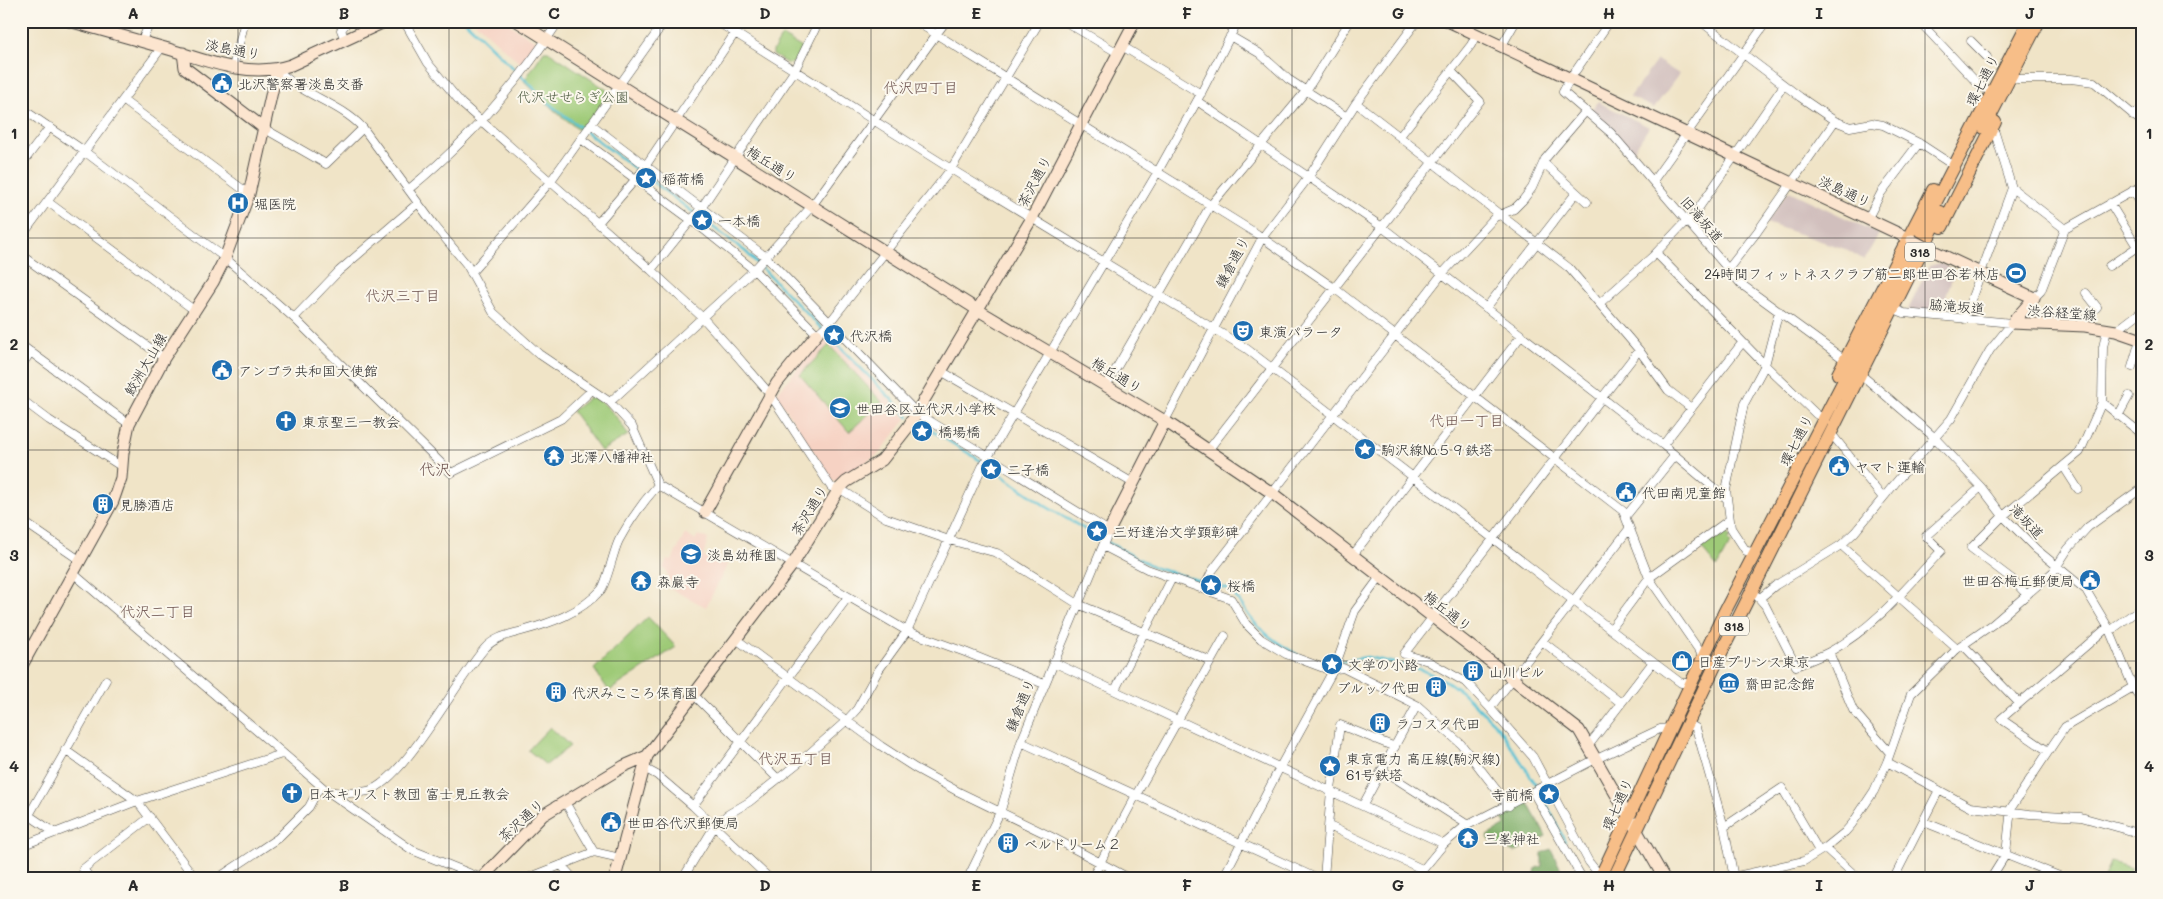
<svg xmlns="http://www.w3.org/2000/svg" width="2163" height="899" font-family="Mali,'Klee One',sans-serif">
<style>
.built{fill:#f6d2c3}
.industrial{fill:#d1bfbd}
.green{fill:#9eca77;stroke:#647a51}
.forest{fill:#7eae68;stroke:#546c4a}
.lines{fill:none;stroke-linecap:round;stroke-linejoin:round}
.stream{stroke:#59c2d5;stroke-width:2.5}
.street-casing{stroke:#494742;stroke-width:9}
.secondary-casing{stroke:#494742;stroke-width:13}
.primary-casing{stroke:#494742;stroke-width:14}
.street{stroke:#fff;stroke-width:8}
.secondary{stroke:#fce5cf;stroke-width:11}
.primary{stroke:#f7be88;stroke-width:12}
.secondary-bridge-casing{stroke:#494742;stroke-width:13;stroke-linecap:butt}
.secondary-bridge{stroke:#fce5cf;stroke-width:11}
.grid{fill:none;stroke:#2b2b2b;stroke-width:1;stroke-opacity:0.55}
.labels{text-anchor:middle;dominant-baseline:central;stroke-width:4;stroke-linejoin:round;paint-order:stroke}
.shield{fill:#fbf7ec;stroke:#696865;stroke-width:1}
.shield-label{font-size:12px;font-weight:bold;fill:#2b2b2b}
.street-label{font-size:14px;fill:#2b2b2b;stroke:#fbf7ec}
.poi-label{font-size:14px;fill:#2b2b2b;stroke:#fbf7ec;text-anchor:start}
.park-label{font-size:14px;fill:#4e5b42;stroke:#fbf7ec}
.neighbourhood-label{font-size:15px;fill:#6c524e;stroke:#fbf7ec}
.quarter-label{font-size:16px;fill:#6c524e;stroke:#fbf7ec}
.neatline{fill:none;stroke:#2b2b2b;stroke-width:2}
.grid-label{font-size:16px;text-anchor:middle;font-weight:bold;fill:#2b2b2b}
</style>
<rect width="100%" height="100%" fill="#fbf7ec"/>
<filter id="ink" filterUnits="userSpaceOnUse"><feTurbulence type="fractalNoise" baseFrequency=".02" numOctaves="2"/><feDisplacementMap in="SourceGraphic" scale="10" xChannelSelector="R" yChannelSelector="G"/><feConvolveMatrix kernelMatrix="1 2 1 2 8 2 1 2 1" color-interpolation-filters="sRGB"/></filter>
<filter id="wash" filterUnits="userSpaceOnUse"><feTurbulence type="fractalNoise" baseFrequency=".0096" numOctaves="4" result="noise"/><feDisplacementMap in="SourceGraphic" scale="20" xChannelSelector="R" yChannelSelector="G"/><feGaussianBlur stdDeviation="1.12" result="paint"/><feColorMatrix in="noise" values="0 0 0 0 0 0 0 0 0 0 0 0 0 0 0 0 0 1.4 0 .05"/><feComposite in="paint" operator="in"/></filter>
<g filter="url(#wash)">
<rect width="100%" height="100%" fill="#f0e4c7"/>
<path class="built" d="M474,21H504L536,41L537,44L522,65Z
M831,335L906,419L879,454L836,481L832,480L778,397V392L825,336L827,338Z
M685,534L695,540L698,535L708,539L703,557L728,564L706,607L669,588L667,572L663,568L667,559L672,560Z"/>
<path class="industrial" d="M1657,60L1679,74L1654,108L1630,97Z
M1598,102L1649,127L1633,152L1592,110Z
M1789,191L1879,234L1864,260L1848,250L1766,223Z
M1940,263L1955,270L1940,313L1908,310L1929,266Z"/>
<path class="green" d="M782,36L804,49L796,62L788,64L773,55V51Z
M544,51H548L607,90L608,94L591,119L584,124L580,131L555,111L524,81Z
M829,345L882,402L849,432L800,375Z
M595,397C609,407 620,420 628,435L601,451L572,411L589,398Z
M1724,528L1731,538L1728,540L1731,544L1726,550L1717,567L1699,545Z
M648,617L676,647L609,691L594,669Z
M550,727L570,746L546,765L528,750Z
M2110,862L2132,868L2125,878H2104Z"/>
<path class="forest" d="M1526,800L1546,836L1515,852L1492,843L1487,836L1506,825L1499,813Z
M1551,849L1565,878H1534L1536,868L1542,866V853Z"/>
<g class="lines">
<path class="stream" d="M465,21L552,106L746,252L909,417
M916,421L986,464L1047,507L1096,536L1156,568L1228,589C1238,597 1242,606 1249,616C1262,633 1279,644 1298,655
M1312,660L1325,664L1333,663
M1339,662L1367,657L1399,664L1422,670L1448,682L1462,692L1498,727L1524,766L1540,791L1565,841"/>
</g>
</g>
<g filter="url(#ink)">
<g class="lines">
<g class="street-casing">
<path id="street" d="M404,21L428,63L462,104L651,270L703,318L738,357L770,394L831,487L845,492L886,518L949,540L997,553L1078,604L1211,661
M716,21L951,169L1247,349L1653,662L1681,683H1691
M915,21L1257,234L1334,288L1623,511L1649,578L1703,656
M1064,21L1118,53
M1610,21L1570,79L1563,92L1611,133L1741,284L1845,360
M1700,21L1800,97L1835,121L1850,127L1872,123L1883,125L1919,143L1948,162
M1919,21L1979,85L1986,89
M1230,36L1259,53L1288,79L1347,117
M345,40L341,30L348,21
M1971,41L1987,57
M141,42L151,21
M1122,46L1201,94
M1501,47L1516,21
M233,67L245,21
M277,69C300,95 339,102 363,128L435,226L467,265L493,312L539,354L610,402L632,426L658,485
M2017,79H2071L2094,82L2142,122
M124,101L249,194
M1197,101L1382,227L1663,445L1727,499
M1356,103L1569,268L1639,350L1668,390L1691,408
M21,108L80,148L225,258L294,318L451,473L561,419L592,390
M2133,116L2142,109
M591,124L766,257L917,413L1109,531L1021,742L1001,810L968,878
M265,129L326,164L363,128
M1990,130L1995,133L2012,188L2065,229
M1400,136L1471,45L1476,35
M581,139L698,225L754,270L817,334L830,322L951,169L1040,21
M1544,163L1587,202
M21,165L50,127
M1653,181L1767,21
M409,189C467,142 518,83 559,21
M2133,190L2142,204
M48,202L194,310
M2110,203L2142,255
M1868,218L1881,193L1919,143
M1689,222L1784,85
M598,223L640,174L735,33
M2065,229L2142,186
M21,237L162,47
M1656,253L1765,365L1816,414L1824,419
M21,255L164,358
M2109,266L2137,247
M1729,268L1757,232L1835,121
M651,270L702,207L735,158L795,70L819,21
M471,273L550,182L665,21
M2034,298L2041,291L2065,229
M1600,303L1653,256L1687,220
M1486,308L1576,193
M1899,311L1904,313L2012,323
M294,318L339,271L418,203
M1964,319L2012,188
M2077,326L2097,307L2086,293
M2116,331L2142,311
M21,345L129,424
M21,366L31,352
M2132,367L2140,340
M941,371L1133,483
M1865,378L1934,437L1981,487L2003,516L2036,549L2086,590L2108,627L2133,687L2142,701
M1106,386L1210,206L1306,91L1350,21
M21,399L49,420L122,467
M610,402L754,270L812,206L946,21
M2102,402L2142,434
M2118,416L2129,396
M1165,421L1262,238L1308,178L1356,103L1417,21
M1830,434L1834,437L1883,498
M1663,445L1742,343
M1209,449L1480,101L1451,71
M2064,467L2078,489
M1626,516L1675,455
M21,520L81,561
M1841,545L1957,649
M1103,546L1147,569L1231,599L1246,624L1261,639L1286,654L1329,670L1343,668L1417,705L1461,744L1509,806
M1756,552L1746,551L1731,528L1726,490L1744,404L1765,365L1779,311
M1353,555L1521,336
M74,574L327,791L412,850L481,878
M1204,588L1212,571L1442,274L1495,217L1514,209L1523,200L1532,188L1545,159L1586,111
M2027,595L2012,579L1971,548L2003,516L2080,452L2102,402L2103,347L2107,330
M1757,596L1765,605L1796,666C1808,661 1820,657 1831,651C1876,626 1907,587 1941,551L1926,536L1981,487
M1760,598L1776,585L1841,545L1855,532L1902,475L1951,419L1990,350L2012,323
M1611,629L1649,578L1729,520
M2110,631L2142,607
M736,639L881,746L915,768L957,791L1050,836L1129,878
M1542,641L1621,703
M1963,645L2019,703
M1829,652L1853,710L1890,753
M1053,662L1444,844
M1115,690L1172,578
M694,695L777,778
M1490,708L1629,529
M1687,723L1696,728L1724,827L1734,878
M1021,742L1316,878
M1589,745L1653,662
M65,750L137,801L195,878
M2048,751L2001,719L2108,627
M1887,762L1970,807L2030,814L2081,817L2142,834
M644,768L657,775L693,806L769,878
M1382,770L1468,825
M327,791C340,793 355,794 368,791C405,780 457,679 485,648C495,637 508,635 522,631C551,623 580,613 601,590C607,583 613,552 619,540C630,520 643,502 658,485L907,631L965,652L1044,684
M1533,792L1582,878
M565,802L594,852L620,858
M1363,805L1417,705
M693,806L848,597
M21,810L55,833
M29,815L106,680
M1924,822L2064,878
M1329,826L1422,869
M1724,827L1782,788L1819,851
M21,846L137,801L282,754
M1825,848L1858,878
M561,865L573,878
M1601,877L1589,862L1533,757L1490,708L1467,683L1428,661L1404,654L1639,350
M90,878L83,869L150,817
M218,878L278,838L309,807L320,786
M528,878L594,852
M683,878L714,827L727,815L749,802L803,759L846,721L857,709L878,671L907,631L982,467L1157,173L1197,101L1238,21
M1092,878L1136,795L1225,636
M1223,878L1280,767L1335,667L1355,611L1380,577
M1324,878L1331,790L1340,725L1395,747
M1416,878L1444,844L1464,827L1590,762L1660,729L1669,728
M1728,878L1804,861L1825,848L1845,832L1852,824L1874,791L1887,762L1911,694L1957,649L1993,624L2053,572L2068,549L2088,527L2142,488
M1894,878L1939,790
M1991,878L2006,854L2011,808L2054,743L2065,727L2133,687"/>
</g>
<g class="secondary-casing">
<path id="secondary" d="M69,21C101,30 133,39 165,48C205,60 248,79 291,65L386,21
M517,21L978,310L1165,421L1272,493L1579,730L1664,878
M1448,21L1912,240
M183,53L185,68L265,129
M1927,248L2034,298L2012,323
M2012,323L2085,326L2116,331L2142,340
M705,512L777,383L817,334
M1109,531L1165,421
M21,667L113,501L121,478L123,453L129,424L164,358L213,282L225,258L249,194L277,69
M482,878L543,815L624,766L647,756L793,564L839,489L846,482L882,460L908,427L1032,218L1135,21
M615,878L647,756"/>
</g>
<g class="primary-casing">
<path id="primary" d="M1984,128L2039,21
M1942,227L1995,122
M1838,374L1933,190
M1600,878L1724,613L2029,21
M1614,878L1722,651L1941,212"/>
</g>
<use href="#street" class="street"/>
<use href="#secondary" class="secondary"/>
<use href="#primary" class="primary"/>
<g class="secondary-bridge-casing">
<path id="secondary-bridge" d="M1912,240L1927,248"/>
</g>
<use href="#secondary-bridge" class="secondary-bridge"/>
</g>
</g>
<path class="grid" d="M238,21V878M449,21V878M660,21V878M871,21V878M1082,21V878M1292,21V878M1503,21V878M1714,21V878M1925,21V878M21,238H2142M21,450H2142M21,661H2142"/>
<defs>
<g id="civic-disc" transform="scale(1.125)"><circle r="9.5" fill="#1f6fb2" stroke="#fbf7ec"/><path d="M-.6-6.5H3V-4.5H.6V-3L4-1V1h2V6H-6V1h2V-1L-.6-3ZM-1.2 2.5V6h2.4V2.5Z" fill="#fff"/></g>
<g id="sight-disc" transform="scale(1.125)"><circle r="9.5" fill="#1f6fb2" stroke="#fbf7ec"/><path d="M0-6L1.8-2.2L6-1.7L2.9 1.2L3.7 5.4L0 3.3L-3.7 5.4L-2.9 1.2L-6-1.7L-1.8-2.2Z" fill="#fff"/></g>
<g id="hospital-disc" transform="scale(1.125)"><circle r="9.5" fill="#1f6fb2" stroke="#fbf7ec"/><path d="M-5-5h3v3.5h4V-5h3V5h-3V1.5h-4V5h-3Z" fill="#fff"/></g>
<g id="stadium-disc" transform="scale(1.125)"><circle r="9.5" fill="#1f6fb2" stroke="#fbf7ec"/><path d="M0-5a6.5 5 0 1 0 0 10a6.5 5 0 1 0 0-10ZM-3.5-1.8h7v3.6h-7Z" fill="#fff"/></g>
<g id="theatre-disc" transform="scale(1.125)"><circle r="9.5" fill="#1f6fb2" stroke="#fbf7ec"/><path d="M-5-5.5Q0-4 5-5.5V0Q5 5 0 6Q-5 5-5 0ZM-3.3-2.5H-1v1.5H-3.3ZM1-2.5H3.3v1.5H1ZM-2.8 1Q0 5.5 2.8 1Z" fill="#fff"/></g>
<g id="school-disc" transform="scale(1.125)"><circle r="9.5" fill="#1f6fb2" stroke="#fbf7ec"/><path d="M0-5L7-2L0 1L-7-2ZM-4 1L0 2.5L4 1V4Q0 6-4 4Z" fill="#fff"/></g>
<g id="church-disc" transform="scale(1.125)"><circle r="9.5" fill="#1f6fb2" stroke="#fbf7ec"/><path d="M-1.2-6h2.4v3.5h3.3v2.4h-3.3V6h-2.4V-.1h-3.3v-2.4h3.3Z" fill="#fff"/></g>
<g id="temple-disc" transform="scale(1.125)"><circle r="9.5" fill="#1f6fb2" stroke="#fbf7ec"/><path d="M0-6L5-2H3V0L6.5 2.5H4V6H1.5V3h-3V6H-4V2.5H-6.5L-3 0V-2H-5Z" fill="#fff"/></g>
<g id="building-disc" transform="scale(1.125)"><circle r="9.5" fill="#1f6fb2" stroke="#fbf7ec"/><path d="M-4-6H4V6H1V3H-1V6H-4ZM-2.5-4.3h1.7v1.8h-1.7ZM.8-4.3h1.7v1.8H.8ZM-2.5-1h1.7V.8h-1.7ZM.8-1h1.7V.8H.8Z" fill="#fff"/></g>
<g id="shop-disc" transform="scale(1.125)"><circle r="9.5" fill="#1f6fb2" stroke="#fbf7ec"/><path d="M-5-2.5h2.3a2.7 3.5 0 0 1 5.4 0H5L5.5 6h-11ZM-1.5-2.5h3a1.5 2.3 0 0 0-3 0Z" fill="#fff"/></g>
<g id="museum-disc" transform="scale(1.125)"><circle r="9.5" fill="#1f6fb2" stroke="#fbf7ec"/><path d="M0-6L6-3V-2H-6V-3ZM-5-1h2V3h-2ZM-1-1h2V3h-2ZM3-1h2V3H3ZM-6 4H6V6H-6Z" fill="#fff"/></g>
</defs>
<g fill-rule="evenodd">
<use href="#civic-disc" x="222" y="83"/>
<use href="#sight-disc" x="646" y="178"/>
<use href="#hospital-disc" x="238" y="203"/>
<use href="#sight-disc" x="702" y="220"/>
<use href="#stadium-disc" x="2016" y="273"/>
<use href="#theatre-disc" x="1243" y="331"/>
<use href="#sight-disc" x="834" y="335"/>
<use href="#civic-disc" x="222" y="370"/>
<use href="#school-disc" x="840" y="408"/>
<use href="#church-disc" x="286" y="421"/>
<use href="#sight-disc" x="922" y="431"/>
<use href="#sight-disc" x="1365" y="449"/>
<use href="#temple-disc" x="554" y="456"/>
<use href="#civic-disc" x="1839" y="466"/>
<use href="#sight-disc" x="991" y="469"/>
<use href="#civic-disc" x="1626" y="492"/>
<use href="#building-disc" x="103" y="504"/>
<use href="#sight-disc" x="1097" y="531"/>
<use href="#school-disc" x="691" y="554"/>
<use href="#civic-disc" x="2090" y="580"/>
<use href="#temple-disc" x="641" y="581"/>
<use href="#sight-disc" x="1211" y="585"/>
<use href="#shop-disc" x="1682" y="661"/>
<use href="#sight-disc" x="1332" y="664"/>
<use href="#building-disc" x="1473" y="671"/>
<use href="#museum-disc" x="1729" y="683"/>
<use href="#building-disc" x="1436" y="687"/>
<use href="#building-disc" x="556" y="692"/>
<use href="#building-disc" x="1380" y="723"/>
<use href="#sight-disc" x="1330" y="766"/>
<use href="#church-disc" x="292" y="793"/>
<use href="#sight-disc" x="1549" y="794"/>
<use href="#civic-disc" x="611" y="822"/>
<use href="#temple-disc" x="1468" y="838"/>
<use href="#building-disc" x="1008" y="843"/>
</g>
<g class="labels">
<g class="shield">
<rect x="1905" y="242.5" width="30" height="19" rx="4"/>
<rect x="1719" y="616.5" width="30" height="19" rx="4"/>
</g>
<g class="shield-label">
<text x="1920" y="252">318</text>
<text x="1734" y="626">318</text>
</g>
<g class="street-label">
<text transform="translate(233 49) rotate(11)">淡島通り</text>
<text transform="translate(1982 80) rotate(-63)">環七通り</text>
<text transform="translate(772 164) rotate(32)">梅丘通り</text>
<text transform="translate(1034 181) rotate(-62)">茶沢通り</text>
<text transform="translate(1845 191) rotate(25)">淡島通り</text>
<text transform="translate(1702 219) rotate(49)">旧滝坂道</text>
<text transform="translate(1232 262) rotate(-62)">鎌倉通り</text>
<text transform="translate(1957 306) rotate(5)">脇滝坂道</text>
<text transform="translate(2062 312) rotate(4)">渋谷経堂線</text>
<text transform="translate(145 364) rotate(-60)">鮫洲大山線</text>
<text transform="translate(1117 375) rotate(31)">梅丘通り</text>
<text transform="translate(1796 440) rotate(-63)">環七通り</text>
<text transform="translate(809 510) rotate(-58)">茶沢通り</text>
<text transform="translate(2027 521) rotate(47)">滝坂道</text>
<text transform="translate(1448 611) rotate(38)">梅丘通り</text>
<text transform="translate(1020 705) rotate(-68)">鎌倉通り</text>
<text transform="translate(1617 804) rotate(-66)">環七通り</text>
<text transform="translate(521 820) rotate(-42)">茶沢通り</text>
</g>
<g class="poi-label">
<text x="238" y="83">北沢警察署淡島交番</text>
<text x="662" y="178">稲荷橋</text>
<text x="254" y="203">堀医院</text>
<text x="718" y="220">一本橋</text>
<text x="2000" y="273" text-anchor="end">24時間フィットネスクラブ筋二郎世田谷若林店</text>
<text x="1259" y="331">東演パラータ</text>
<text x="850" y="335">代沢橋</text>
<text x="238" y="370">アンゴラ共和国大使館</text>
<text x="856" y="408">世田谷区立代沢小学校</text>
<text x="302" y="421">東京聖三一教会</text>
<text x="938" y="431">橋場橋</text>
<text x="1381" y="449">駒沢線№５９鉄塔</text>
<text x="570" y="456">北澤八幡神社</text>
<text x="1855" y="466">ヤマト運輸</text>
<text x="1007" y="469">二子橋</text>
<text x="1642" y="492">代田南児童館</text>
<text x="119" y="504">見勝酒店</text>
<text x="1113" y="531">三好達治文学顕彰碑</text>
<text x="707" y="554">淡島幼稚園</text>
<text x="2074" y="580" text-anchor="end">世田谷梅丘郵便局</text>
<text x="657" y="581">森巖寺</text>
<text x="1227" y="585">桜橋</text>
<text x="1698" y="661">日産プリンス東京</text>
<text x="1348" y="664">文学の小路</text>
<text x="1489" y="671">山川ビル</text>
<text x="1745" y="683">齋田記念館</text>
<text x="1420" y="687" text-anchor="end">ブルック代田</text>
<text x="572" y="692">代沢みこころ保育園</text>
<text x="1396" y="723">ラコスタ代田</text>
<text x="1346" y="758">東京電力 高圧線(駒沢線)<tspan x="1346" dy="16">61号鉄塔</tspan></text>
<text x="308" y="793">日本キリスト教団 富士見丘教会</text>
<text x="1533" y="794" text-anchor="end">寺前橋</text>
<text x="627" y="822">世田谷代沢郵便局</text>
<text x="1484" y="838">三峯神社</text>
<text x="1024" y="843">ベルドリーム２</text>
</g>
<g class="park-label">
<text x="573" y="96">代沢せせらぎ公園</text>
</g>
<g class="neighbourhood-label">
<text x="921" y="87">代沢四丁目</text>
<text x="403" y="295">代沢三丁目</text>
<text x="1467" y="420">代田一丁目</text>
<text x="158" y="611">代沢二丁目</text>
<text x="796" y="758">代沢五丁目</text>
</g>
<g class="quarter-label">
<text x="435" y="468">代沢</text>
</g>
</g>
<rect width="2163" height="899" fill="none" stroke="#fbf7ec" stroke-width="55"/>
<rect x="28" y="28" width="2108" height="844" class="neatline"/>
<g class="grid-label">
<text x="133" y="19">A</text>
<text x="344" y="19">B</text>
<text x="554" y="19">C</text>
<text x="765" y="19">D</text>
<text x="976" y="19">E</text>
<text x="1187" y="19">F</text>
<text x="1398" y="19">G</text>
<text x="1609" y="19">H</text>
<text x="1819" y="19">I</text>
<text x="2030" y="19">J</text>
<text x="14" y="139">1</text>
<text x="2149" y="139">1</text>
<text x="14" y="350">2</text>
<text x="2149" y="350">2</text>
<text x="14" y="561">3</text>
<text x="2149" y="561">3</text>
<text x="14" y="772">4</text>
<text x="2149" y="772">4</text>
<text x="133" y="891">A</text>
<text x="344" y="891">B</text>
<text x="554" y="891">C</text>
<text x="765" y="891">D</text>
<text x="976" y="891">E</text>
<text x="1187" y="891">F</text>
<text x="1398" y="891">G</text>
<text x="1609" y="891">H</text>
<text x="1819" y="891">I</text>
<text x="2030" y="891">J</text>
</g>
</svg>
